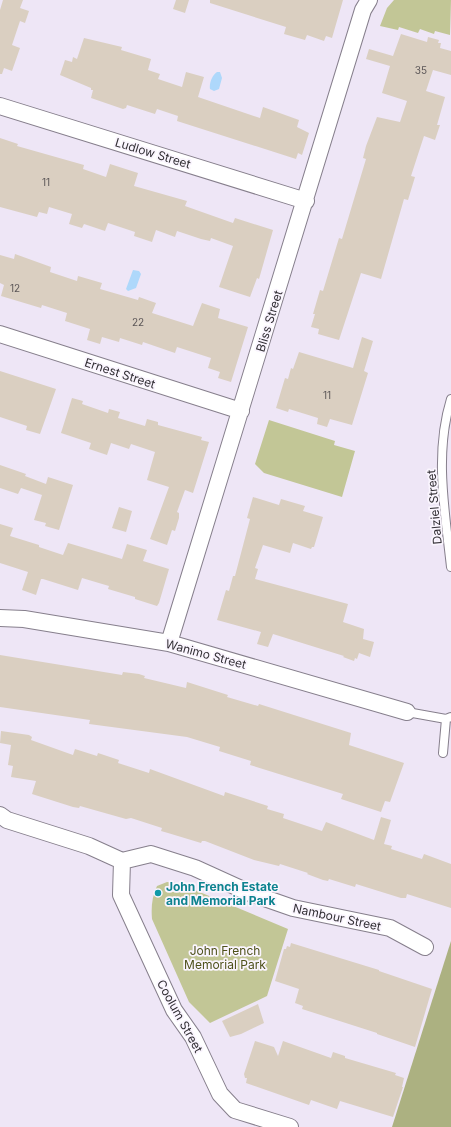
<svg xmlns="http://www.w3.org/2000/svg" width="451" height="1127" font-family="Inter,sans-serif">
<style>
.green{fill:#c2c696}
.forest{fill:#acb181}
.water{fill:#aed8fb}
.building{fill:#dacfc1}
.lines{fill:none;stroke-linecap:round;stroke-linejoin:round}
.service-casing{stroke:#867f8c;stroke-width:10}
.minor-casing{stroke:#867f8c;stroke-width:18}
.service{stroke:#fff;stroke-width:8}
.minor{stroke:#fff;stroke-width:16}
.culture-dot{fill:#0f9aa8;stroke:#faf5fe;stroke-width:1.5}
.labels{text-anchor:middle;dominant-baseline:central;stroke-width:3.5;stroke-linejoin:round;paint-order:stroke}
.number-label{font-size:10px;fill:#5b5657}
.street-label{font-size:12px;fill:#312e34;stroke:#faf5fe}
.culture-label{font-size:12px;font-weight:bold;fill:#0d838f;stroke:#faf5fe;text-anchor:start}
.park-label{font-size:12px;fill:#4e511a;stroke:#faf5fe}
</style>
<rect width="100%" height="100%" fill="#eee6f6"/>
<path class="green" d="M394,0H451L450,35L435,31L434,34L420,29L418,33L399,27L398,30L380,26L387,8Z
M269,420L335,441L334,445L355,451L342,497L264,473L255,464Z
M167,882L178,883L288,929L267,996L210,1023L189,1002L152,919C151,907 152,897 157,886Z"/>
<path class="forest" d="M451,941V1127H392Z"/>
<path class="water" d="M217,72H220L222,78L219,89L214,91L210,89C209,84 212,75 217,72Z
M133,270L139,271L141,274L136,288L128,291L126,289Z"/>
<path class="building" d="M3,0H23L20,8L29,11L25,23L20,21L12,45L20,48L12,71L4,68L2,74H0V10Z
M176,0H189L185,13L173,9Z
M210,0H343L332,38L326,36L324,41L307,35L305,40L284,34L286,27L210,3Z
M401,34L427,42L428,37L439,40L438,43H441L440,48L451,51V75L433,70L426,91L445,97L437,125H440L435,140L424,136L411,176L415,177L408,200L404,199L381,279L361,273L339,340L318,334L319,329L311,327L315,314H313L320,290L323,291L339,238L342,239L366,159L363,158L366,146L377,117L400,122L407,101L382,93L390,66L366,59L369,49L393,56Z
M84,38L122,47L121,50L151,59L148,70L160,74L158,79L182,87L186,72L204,77L198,97L260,118L263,107L299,120L297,127L309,133L302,155L298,153L296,159L177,121L178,116L157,109L155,114L127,105L126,108L123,109L91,98L93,90H91V88L60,75L65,60L72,62L73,57L77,59Z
M0,138L18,144L17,146L84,165L83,169L106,177L110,164L138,173L134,186L187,201L185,206L233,223L235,218L273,230L259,279L257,278L250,297L219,287L233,246L211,238L210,241L201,239L177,231L175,237L156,230L152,242L134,236L135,232L108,223L105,231L84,224L82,228L69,224L72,214L49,207L47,214L39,212L37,217L0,207Z
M15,254L51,267L50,272L77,281L78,276L102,283L100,289L138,300L139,297L156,303L152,313L193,326L202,303L220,309L218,318L248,327L231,382L218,378L220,372L208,368L211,358L177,347L175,353L143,342L142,345L120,338L119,342L102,337L100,344L87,340L90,329L65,321L67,313L42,305L41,308L1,296L4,285L0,283V255L14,259Z
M362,337L373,341L364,371L368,373L352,425L330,419L327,427L317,424L318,418L289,409L288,412L276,408L285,378L288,379L291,368L293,369L299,352L353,368Z
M0,371L56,389L40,434L26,430L27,426L0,417Z
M72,398L83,401L82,404L108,413L109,409L120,412L118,418L145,426L147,419L158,422V425L202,437L201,440L209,442L193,493L185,490L177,512L179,513V518L175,531L172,530L167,545L150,539L169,487L147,480L155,452L131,444L129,449L111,443L107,455L89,449L91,443L61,433Z
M0,465L26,474L25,476L46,484L48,477L73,485L59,530L45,526L46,523L34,520L42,495L21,488L18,494L0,488Z
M253,497L279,505L281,499L305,506L303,511L323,517L314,547H312L311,549L293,543L290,553L263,545L255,568L258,569L255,579L348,604L343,622L364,629L363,639L374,642L370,657L359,653L357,659L355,658L354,661L343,657L344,656L273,634L268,647L257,644L261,632L217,620L226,590L229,591L233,576H235L250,519L247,518Z
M119,507L132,511L126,532L112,528Z
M0,524L13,528L10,536L39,545V547L63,555L68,543L122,559L127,544L147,550L143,561L169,569L159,603L157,606L135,599V597L108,589L109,586L82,578L78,590L43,579H41L36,595L22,590L28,572L0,563Z
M0,655L122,675L123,672L139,674L145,676L144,678L186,688L187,682L228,695L227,697L258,706L259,704L351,733L349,745L404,763L390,802L385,801L381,812L341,799L343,794L250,765L251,761L219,751L220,747L187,737L89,724L90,720L0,707Z
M1,731L29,735L32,737L31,740L73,755L75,749L97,756L98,753L119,760L118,763L149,773L150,769L224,796L225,792L268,806L267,809L284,814L283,818L322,831L326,822L374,840L381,817L391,820L384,844L392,846L391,849L422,859L424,854L451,864V908L407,894L406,898H401L356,884L355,887L329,879L328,881L323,880L307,874L308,873L280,864L279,866L254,860L205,841H202L201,843L168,833L161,831L162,828L131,818L126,819L80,806L79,808L73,807L32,794L36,781L11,777L13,766L8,765L11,745L0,743Z
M291,943L379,970V971L432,989L415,1047L377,1034V1033L302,1009L303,1006L295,1003L299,989L275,981L284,949H286L287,946L290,947Z
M258,1004L264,1023L241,1034L230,1037L222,1021Z
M255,1041L274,1047L278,1056L283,1041L331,1058L333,1052L345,1056V1058L396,1073L395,1075L404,1078L402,1087H403L393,1117L340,1101L337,1109L311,1100L309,1105L246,1083L247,1078H245L244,1074Z"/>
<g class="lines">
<g class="service-casing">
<path id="service" d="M451,399C434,454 445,511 451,567
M407,712L446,719L451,717
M443,753L446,719"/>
</g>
<g class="minor-casing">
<path id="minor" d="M0,106L306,201
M0,334L241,411
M0,618L24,619L169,643L407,712
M169,643L363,10L369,0
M0,815L7,820L89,846L122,861L151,854L195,868L250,893L293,908L390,928L425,947
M122,861L121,895L174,1010L193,1037L220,1094L235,1110L290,1127"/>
</g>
<use href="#service" class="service"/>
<use href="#minor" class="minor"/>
</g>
<circle class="culture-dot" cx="158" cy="893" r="4"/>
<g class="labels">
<g class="number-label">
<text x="421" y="70">35</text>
<text x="46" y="182">11</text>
<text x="15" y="288">12</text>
<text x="138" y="322">22</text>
<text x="327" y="395">11</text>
</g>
<g class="street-label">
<text transform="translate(153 153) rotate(17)">Ludlow Street</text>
<text transform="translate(269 321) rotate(-73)">Bliss Street</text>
<text transform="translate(120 373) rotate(18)">Ernest Street</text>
<text transform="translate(434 507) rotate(-95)">Dalziel Street</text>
<text transform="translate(206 654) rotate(15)">Wanimo Street</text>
<text transform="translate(337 917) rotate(12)">Nambour Street</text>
<text transform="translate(180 1016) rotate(61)">Coolum Street</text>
</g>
<g class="culture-label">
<text x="166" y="886">John French Estate<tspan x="166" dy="14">and Memorial Park</tspan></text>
</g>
<g class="park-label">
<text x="225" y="950">John French<tspan x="225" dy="14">Memorial Park</tspan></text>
</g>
</g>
</svg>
